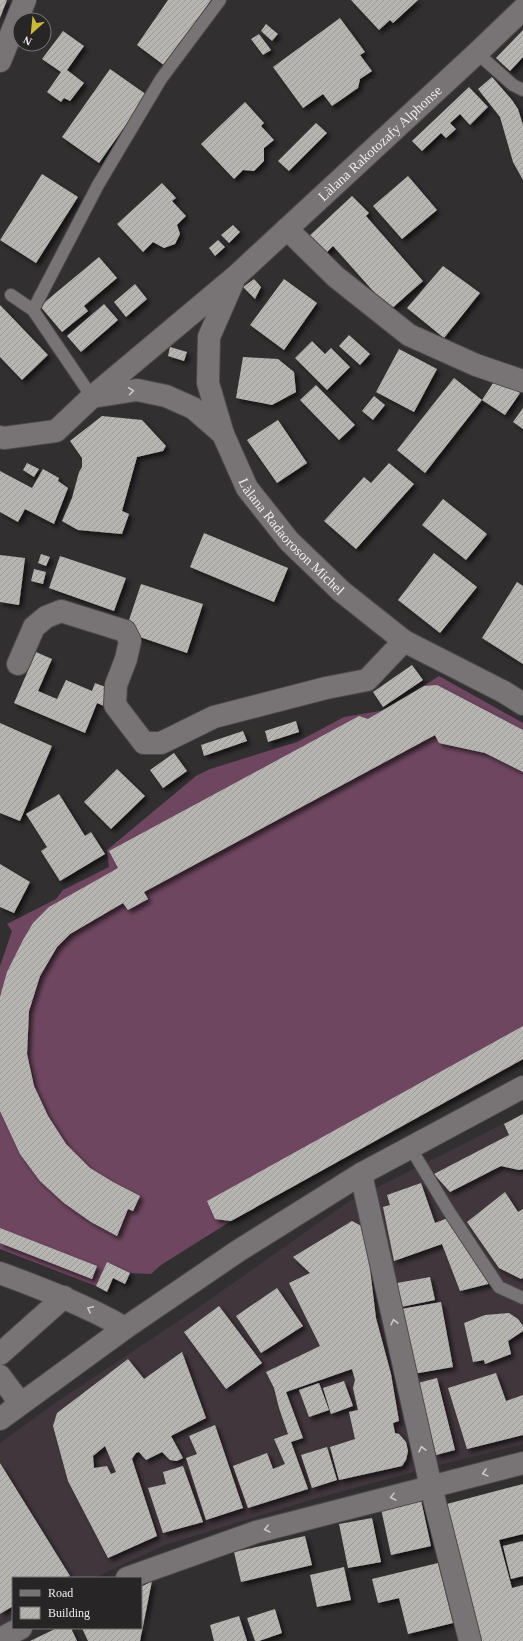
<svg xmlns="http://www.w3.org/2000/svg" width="523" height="1641" font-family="'Times New Roman',serif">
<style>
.built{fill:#40363c}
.garden{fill:#6e465f}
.building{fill:url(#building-hatch);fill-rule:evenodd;filter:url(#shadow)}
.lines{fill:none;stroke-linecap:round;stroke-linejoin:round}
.lane-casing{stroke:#4d4a4c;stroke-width:14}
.street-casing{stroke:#4d4a4c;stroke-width:24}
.secondary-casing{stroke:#4d4a4c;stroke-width:24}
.lane{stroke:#787476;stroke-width:12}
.street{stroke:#787476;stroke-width:22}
.secondary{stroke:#787476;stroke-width:22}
.oneway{stroke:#cac7c9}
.labels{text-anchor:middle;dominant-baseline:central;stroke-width:4;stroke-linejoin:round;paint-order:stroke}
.street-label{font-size:14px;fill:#edebec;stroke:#282527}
</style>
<defs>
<pattern id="building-hatch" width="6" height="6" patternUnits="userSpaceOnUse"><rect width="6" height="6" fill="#b6b5b1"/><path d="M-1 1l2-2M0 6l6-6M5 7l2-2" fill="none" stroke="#9a9996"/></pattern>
<filter id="shadow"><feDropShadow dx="3.5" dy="3.5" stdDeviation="2" flood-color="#0009"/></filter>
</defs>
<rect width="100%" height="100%" fill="#322f31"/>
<path class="built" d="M523,1114V1444L443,1464L314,1499L165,1545L94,1578H13V1619L0,1626V1443L58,1401L195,1310L348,1202Z"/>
<path class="garden" d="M439,676L523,723V1060L231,1221L161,1265L151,1274L130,1273L107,1262L96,1286L0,1249V966L12,931L7,924L56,899L63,890L109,867L107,850L196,776L210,769L297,742L344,717L386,710Z"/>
<path class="building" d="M0,0H7L0,18Z
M168,0H211L165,66L137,45Z
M351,0H418L393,23L390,20L379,30Z
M340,18L365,52L360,55L372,71L360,79L358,88L332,106L323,94L303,108L273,67Z
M266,24L278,34L272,41L261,31Z
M523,30V57L510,71L496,58Z
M63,31L84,46L67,70L84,83L70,101L64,98L61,102L47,92L61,72L42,59Z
M259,34L271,50L263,55L251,39Z
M110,69L147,95L99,163L62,137Z
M492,77L512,100L518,109L523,125V180L513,162L500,117L478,89Z
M469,87L488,107L470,125L460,114L450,123L456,129L446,138L441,133L422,151L412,141Z
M245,102L264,123L261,126L274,140L264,148V161L254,171L243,170L234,179L201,144Z
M316,123L327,133L289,171L278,161Z
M42,174L78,197L36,263L0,240Z
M408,176L437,210L402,239L373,206Z
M162,183L176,198L172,201L186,216L177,225L180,234L175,244L164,248L153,242L143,252L117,224Z
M352,196L369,213L366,216L423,281L390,310L333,246L324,255L307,238Z
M233,225L240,232L229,243L221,235Z
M218,240L225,247L215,256L209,248Z
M99,257L117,278L84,306L88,311L62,332L40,306Z
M443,266L480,293L444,338L407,308Z
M254,279L261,287L255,299L243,287Z
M284,279L317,303L284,350L250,325Z
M135,284L147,299L126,317L114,302Z
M104,304L118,320L81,352L67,336Z
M0,305L48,355L22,380L0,357Z
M349,335L370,354L360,365L339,346Z
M312,341L325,354L331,348L350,367L327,390L295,358Z
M170,347L187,352L184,361L168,356Z
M399,349L437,369L414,412L376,392Z
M243,357L278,359L294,372L296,392L272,405L236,398Z
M497,377L520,393L505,415L482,400Z
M454,378L482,400L425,473L397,450Z
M316,385L355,425L339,440L300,400Z
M374,396L385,405L373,420L362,411Z
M523,408V429L513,422Z
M102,416L142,420L166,446L163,451L137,457L122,511L129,514L122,534L78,530L62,521L72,498L79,472L82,467V458L70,441Z
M278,420L307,463L277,483L247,440Z
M27,463L39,469L34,477L23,470Z
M389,463L414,484L356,549L324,521L364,477L371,483Z
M43,469L59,478L58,481L68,488L54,524L25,509L18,522L0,512V471L32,488Z
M443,499L487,534L466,560L422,525Z
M204,533L288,568L274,602L190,567Z
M434,553L477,587L440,633L398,600Z
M41,554L50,557L46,566L38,563Z
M0,555L25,558L19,605L0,602Z
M60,556L126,578L114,611L49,588Z
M34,569L46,572L43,584L31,581Z
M517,582L523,586V664L482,638Z
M141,584L203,604L187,653L125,632Z
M36,652L52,659L38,691L57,699L66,680L92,691L95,683L111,689L104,706L97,703L85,733L14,703Z
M412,665L423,680L383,707L373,692Z
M437,685L523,730V772L485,753L439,743L435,735L144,892L148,899L128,910L123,903L70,934L57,947L40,976L29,1011L27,1054L34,1086L48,1116L66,1144L90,1168L113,1182L140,1196L133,1211L128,1209L117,1236L91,1222L64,1203L40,1181L20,1154L0,1111V997L7,972L23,940L33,923L49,907L118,868L109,851L359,716L368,719L424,686Z
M296,721L299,732L268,742L265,731Z
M0,723L52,746L20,821L0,813Z
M243,731L247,741L204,756L201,745Z
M174,753L187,771L163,788L150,770Z
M117,769L145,796L111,829L84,802Z
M59,794L85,836L91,832L105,854L60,881L41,851L47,847L26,814Z
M0,864L30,882L14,913L0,907Z
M523,1026V1059L231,1221L215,1219L207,1201Z
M523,1114V1169L519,1170L501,1166L450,1192L434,1174L509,1135L504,1124Z
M421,1183L435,1223L448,1218L492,1283L460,1291L442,1244L394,1261L383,1207L390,1205L387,1195Z
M505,1192L518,1212L523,1209V1278L521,1279L499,1268L467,1222Z
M352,1221L365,1228L376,1318L391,1374L399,1421L393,1423L395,1433L399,1434L406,1442L408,1451L406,1460L402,1466L339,1480L330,1447L355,1439L349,1412L358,1410L353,1388L355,1380L352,1369L286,1392L303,1438L291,1442L308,1489L248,1508L233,1466L267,1453L273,1469L285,1464L274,1439L288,1434L279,1408L274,1388L266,1372L320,1346L289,1283L310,1273L293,1257Z
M0,1228L97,1266L92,1279L0,1243Z
M107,1262L130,1273L125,1284L113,1278L107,1292L96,1286Z
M430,1277L435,1300L401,1307L397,1283Z
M277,1288L303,1326L261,1353L236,1316Z
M441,1302L453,1367L413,1374L401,1309Z
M219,1306L262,1363L226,1389L184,1332Z
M509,1313L518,1319L523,1326V1331L508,1341L511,1354L485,1364L484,1360L473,1362L464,1323L485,1315Z
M182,1352L206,1418L171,1436L183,1458L177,1461L170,1460L162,1452L146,1460L139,1452L136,1453L132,1459L157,1536L108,1558L68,1481L53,1426L57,1413L128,1359L144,1379ZM105,1446L116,1472L111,1474L107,1466L94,1468L93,1456Z
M496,1373L506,1401L523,1395V1435L467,1449L448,1388Z
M437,1378L455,1450L436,1455L418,1383Z
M344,1381L353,1406L331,1414L323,1388Z
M319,1383L329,1410L309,1417L299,1390Z
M215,1425L243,1508L206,1520L186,1458L197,1454L189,1436Z
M327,1447L337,1480L312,1488L301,1455Z
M0,1463L70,1576L65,1578H13V1606L0,1614Z
M183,1466L203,1522L163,1533L148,1488L166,1484L163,1472Z
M523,1484V1534L499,1540L512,1588L523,1585V1641H475L443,1505Z
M421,1500L431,1546L391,1555L381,1509Z
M372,1518L381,1562L348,1568L339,1524Z
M305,1536L312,1565L241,1582L234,1552Z
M523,1541V1576L511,1579L503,1546Z
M438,1563L453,1623L408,1634L399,1598L378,1603L372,1579Z
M344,1567L351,1600L317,1607L310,1575Z
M152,1581L140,1641H88L82,1628H141V1587Z
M275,1609L282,1633L259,1641H255L247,1618Z
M239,1616L247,1641H214L210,1625Z
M57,1628H71L77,1641H30Z"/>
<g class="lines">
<g class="lane-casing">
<path id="lane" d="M477,53L513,85L523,90
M11,295L33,310L92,397
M33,310L98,185L161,79L220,0
M410,1147L448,1210L499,1287L523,1298"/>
</g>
<g class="street-casing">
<path id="street" d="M287,229L336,277L409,335L476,365L523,381
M18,664L34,627L46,617L61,611L125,631L130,641L126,659L116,685L115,705L144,743H161L214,717L326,688L367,680L404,641
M361,1174L431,1487L470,1641
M0,1354L64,1297"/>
</g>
<g class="secondary-casing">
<g id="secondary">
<path d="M0,61L25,0"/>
<path id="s1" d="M233,282L209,337L208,383L223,434L247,488L289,541L341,591L404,641L504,692L523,704"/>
<path d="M92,397L137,390L166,396L193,408L223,434"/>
<path id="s2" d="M0,437L4,438L56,431L92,397L235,277L477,53L523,9"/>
<path d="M0,1273C43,1289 85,1305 125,1328"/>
<path d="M0,1376L15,1396L16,1407"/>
<path d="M0,1419L125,1328L238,1251L361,1174L523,1087"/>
<path d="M127,1578L256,1532L523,1463"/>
<path d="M0,1639L21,1628"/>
</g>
</g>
<use href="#lane" class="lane"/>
<use href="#street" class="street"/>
<use href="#secondary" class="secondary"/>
</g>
<defs><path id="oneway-chevron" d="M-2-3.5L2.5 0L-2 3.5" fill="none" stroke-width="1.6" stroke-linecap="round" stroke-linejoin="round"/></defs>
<g class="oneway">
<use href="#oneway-chevron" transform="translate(131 391) rotate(-8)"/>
<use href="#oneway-chevron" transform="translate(90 1309) rotate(-155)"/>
<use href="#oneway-chevron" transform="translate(394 1322) rotate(-103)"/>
<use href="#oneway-chevron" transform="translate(422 1449) rotate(-103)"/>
<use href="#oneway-chevron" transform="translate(485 1473) rotate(165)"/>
<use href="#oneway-chevron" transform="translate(393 1497) rotate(166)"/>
<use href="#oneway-chevron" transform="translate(267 1529) rotate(166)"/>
</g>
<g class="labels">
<g class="street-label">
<text stroke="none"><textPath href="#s2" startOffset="490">Làlana Rakotozafy Alphonse</textPath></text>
<text stroke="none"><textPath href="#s1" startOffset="284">Làlana Radaoroson Michel</textPath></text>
</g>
</g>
<rect x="12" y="1577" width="130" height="52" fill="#282527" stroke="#777476"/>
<rect x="20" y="1590" width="20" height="6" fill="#787476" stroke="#777476"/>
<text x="48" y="1597" font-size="12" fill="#edebec">Road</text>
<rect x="20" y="1607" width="20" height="12" fill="url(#building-hatch)" stroke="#777476"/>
<text x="48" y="1617" font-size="12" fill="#edebec">Building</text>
<g transform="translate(32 32) rotate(207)"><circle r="19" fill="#282527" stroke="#777476"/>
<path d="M0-3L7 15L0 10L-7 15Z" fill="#c8bb3b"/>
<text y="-6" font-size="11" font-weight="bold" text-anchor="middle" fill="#edebec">N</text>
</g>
</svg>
